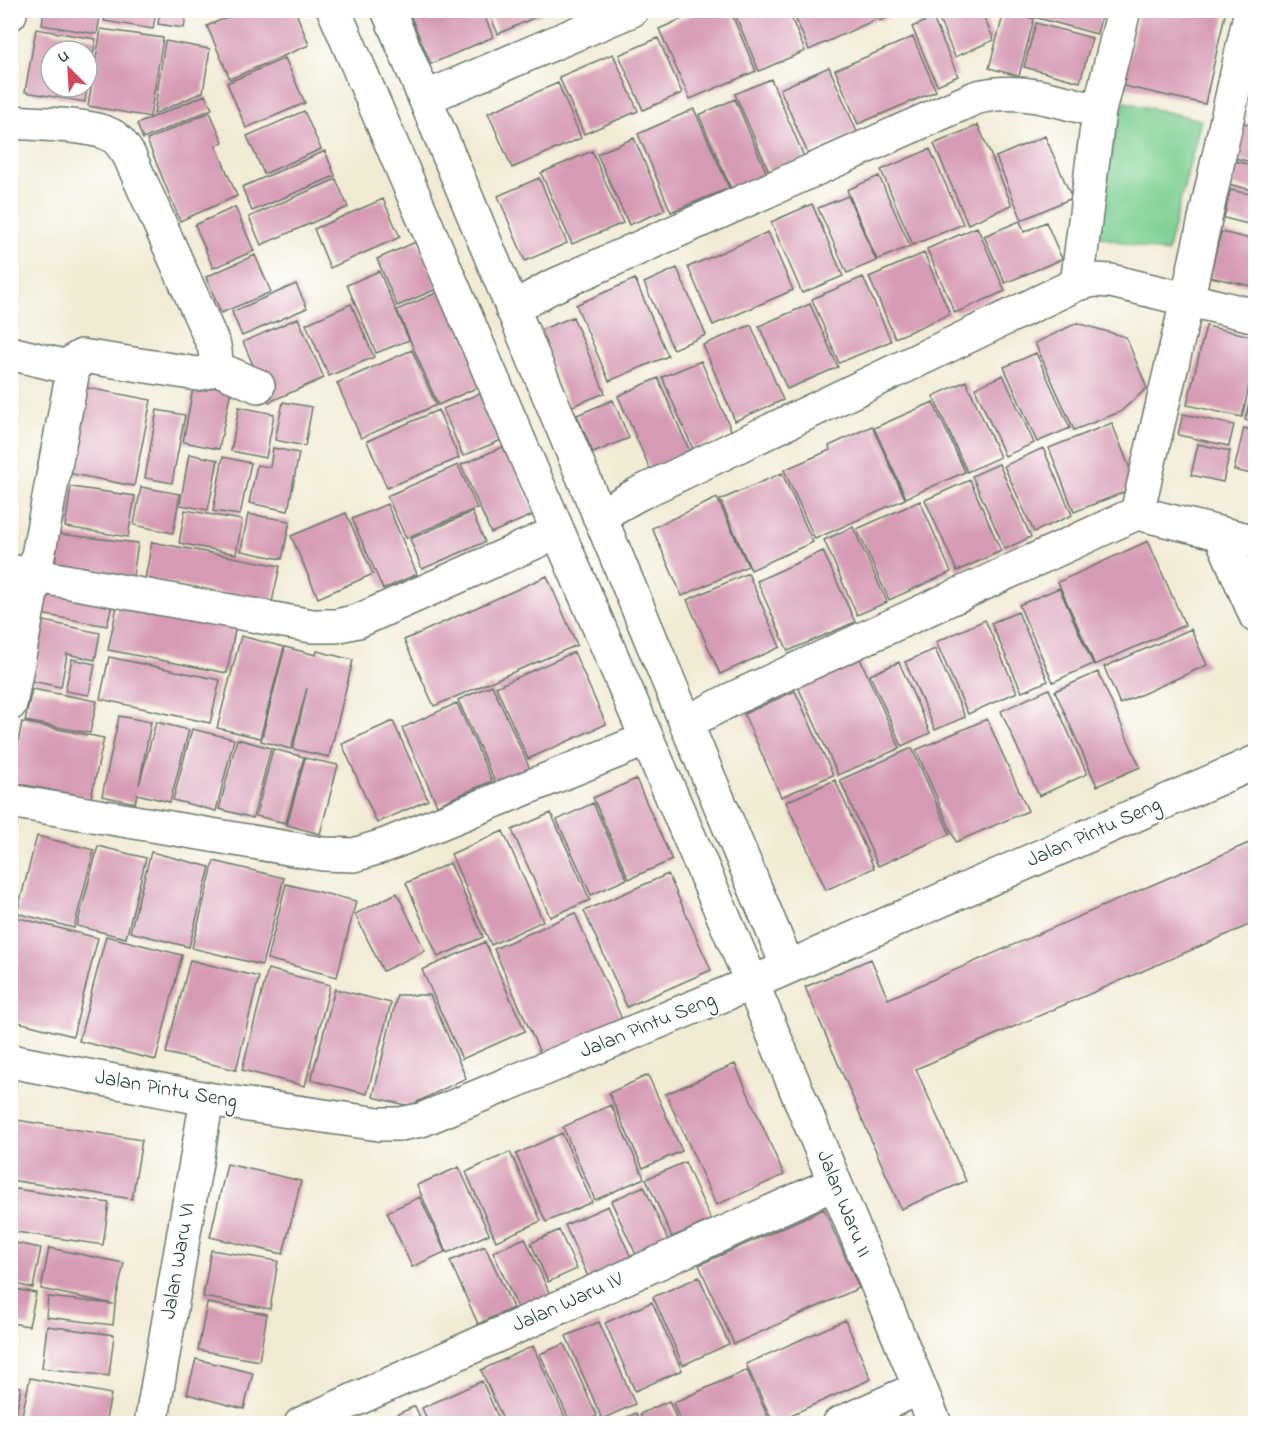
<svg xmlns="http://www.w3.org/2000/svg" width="1266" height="1434" font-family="'Indie Flower',sans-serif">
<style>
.grass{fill:#7ccf91;stroke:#4e8662;stroke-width:1.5}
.building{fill:#d69bb4}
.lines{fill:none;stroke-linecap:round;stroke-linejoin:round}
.minor-casing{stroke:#687a6c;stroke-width:36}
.tertiary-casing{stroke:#687a6c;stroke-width:36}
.minor{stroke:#fff;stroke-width:33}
.tertiary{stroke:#fff;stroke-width:33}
.labels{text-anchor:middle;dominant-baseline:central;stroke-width:4.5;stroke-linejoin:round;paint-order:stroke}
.street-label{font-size:21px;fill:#1f3d34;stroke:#fff}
</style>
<rect width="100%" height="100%" fill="#fff"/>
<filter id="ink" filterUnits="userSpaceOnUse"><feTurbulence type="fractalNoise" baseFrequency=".0167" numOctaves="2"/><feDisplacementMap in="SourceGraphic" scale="12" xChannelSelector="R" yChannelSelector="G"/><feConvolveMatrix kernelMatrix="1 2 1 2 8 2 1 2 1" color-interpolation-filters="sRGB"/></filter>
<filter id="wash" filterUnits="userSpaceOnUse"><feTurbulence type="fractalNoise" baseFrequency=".008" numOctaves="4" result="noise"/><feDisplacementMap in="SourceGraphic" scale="24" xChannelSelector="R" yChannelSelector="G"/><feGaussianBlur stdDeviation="1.35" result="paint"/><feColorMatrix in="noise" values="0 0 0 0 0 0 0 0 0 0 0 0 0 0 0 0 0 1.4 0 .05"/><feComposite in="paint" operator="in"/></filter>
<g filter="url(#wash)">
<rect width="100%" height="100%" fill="#f1ebd4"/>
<path class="grass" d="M1124,102L1201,120L1167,253L1092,235Z"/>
<g id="blocks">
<path class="building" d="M44,10H101L97,34L42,25Z
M106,10H156L153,29L104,21Z
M160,10H187L184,28L158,24Z
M201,10H228L227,16Z
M244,10H295L309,45L230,79L207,26Z
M408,10H482L493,37L431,64Z
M488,10H551L498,34Z
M702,10H730L756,71L690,99L659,29Z
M733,10H788L805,51L759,71Z
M792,10H873L877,19L809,50Z
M876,10H904L880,21Z
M940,10H981L994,40L955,57L936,12Z
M1020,10H1103L1097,34L1019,13Z
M1139,10H1226L1205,104L1123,86Z
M1004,12L1034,19L1019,76L989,68Z
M933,18L958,76L937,85L912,27Z
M1036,23L1092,38L1080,82L1024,67Z
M36,29L96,39L88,82L87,51H51V87H87L85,102L25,92Z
M101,29L163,38L150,117L88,106Z
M913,37L936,91L858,124L835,70Z
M658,38L682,93L643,110L619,55Z
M165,41L210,49L203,92L154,114Z
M613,54L638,111L584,134L559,77Z
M285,58L305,103L246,128L227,83Z
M829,67L857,132L808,154L780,89Z
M771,79L805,159L770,174L735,94Z
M558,83L581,138L512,168L488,113Z
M205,95L212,109L143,139L137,124Z
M735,99L767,174L731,189L699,115Z
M694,109L729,188L671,212L638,134Z
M304,111L321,149L264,174L247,136Z
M210,112L223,142L216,146L237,196L180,221L147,140Z
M1243,123L1256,127V163L1234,158Z
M978,125L1012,205L968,224L934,144Z
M1045,136L1072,198L1022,220L996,157Z
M634,138L665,210L629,225L597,154Z
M930,149L963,224L913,245L881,170Z
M325,151L335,176L252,211L242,187Z
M592,151L623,223L572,244L541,173Z
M1234,161L1256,166V191L1228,184Z
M879,176L910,246L877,260L847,190Z
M539,178L567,243L525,261L498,196Z
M336,179L348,207L261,245L249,217Z
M1230,190L1256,195V226L1224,218Z
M848,196L876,261L847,273L818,208Z
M383,199L400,237L330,268L314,229Z
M812,204L843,276L802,293L771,222Z
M235,207L254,251L213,268L195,225Z
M1020,221L1024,232L1046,222L1062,259L1005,283L984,236Z
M977,227L1005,291L955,313L927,249Z
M768,232L793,290L713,325L688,267Z
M1221,232L1256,240V287L1210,277Z
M418,241L439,288L397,306L377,259Z
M924,253L950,314L895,338L869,277Z
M255,255L271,292L221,313L206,277Z
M677,268L706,335L673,349L644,283Z
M379,271L409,340L376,353L347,285Z
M863,277L891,341L839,363L812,299Z
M635,279L668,356L609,381L576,305Z
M296,284L307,308L242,336L232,312Z
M443,290L485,384L438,405L397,310Z
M351,304L374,357L329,376L306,324Z
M810,304L838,367L787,389L759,326Z
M573,317L605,393L570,407L538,331Z
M298,318L324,378L269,402L243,342Z
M1077,323L1126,337L1147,388L1120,412L1074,430L1035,343Z
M751,325L783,400L735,421L703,345Z
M1206,326L1256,337V357L1242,417L1187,405Z
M412,350L436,405L361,438L337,383Z
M1036,353L1070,428L1037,442L1004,367Z
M701,361L732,432L693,449L662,377Z
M1003,375L1034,443L1005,456L975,388Z
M658,378L690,452L650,469L618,396Z
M966,381L1000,457L967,472L933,396Z
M1255,381H1256V423L1245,420Z
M194,383L231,390L219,449L183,442Z
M83,387L151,400L134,486L67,473Z
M483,392L504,439L463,456L443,409Z
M613,400L629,438L593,453L577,415Z
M283,402L312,407L305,446L275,440Z
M933,402L965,472L906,498L874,428Z
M239,407L274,414L266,458L231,451Z
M157,410L185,415L172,483L145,478Z
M438,410L459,458L387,488L367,441Z
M1183,414L1234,425L1229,446L1178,435Z
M1112,423L1137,487L1074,512L1049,448Z
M872,426L905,499L815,539L784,470L830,450L829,446Z
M1244,428L1256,431V475L1234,470Z
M1198,444L1230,451L1223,482L1191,475Z
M505,446L535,514L491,533L461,465Z
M273,448L299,453L288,511L249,503L257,465L270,467Z
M1043,448L1072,515L1034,532L1004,466Z
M189,454L218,460L208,510L180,505Z
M223,457L251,463L240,515L213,511Z
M999,464L1031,537L1005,549L972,476Z
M458,465L477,508L406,538L387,496Z
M782,473L813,542L751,570L720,500Z
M970,480L1001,551L957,571L925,500Z
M71,487L135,496L128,537L65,527Z
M141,487L180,494L173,533L134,525Z
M717,498L748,566L682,596L652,528Z
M920,501L951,572L889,600L857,529Z
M387,504L417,574L383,589L352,519Z
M185,510L242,520L236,554L179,543Z
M472,512L485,542L422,569L410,539Z
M346,513L373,574L318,598L291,536Z
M248,514L290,521L282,559L241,551Z
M853,527L887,602L857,615L824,540Z
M58,534L138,543L132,583L54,573Z
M1148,541L1185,625L1095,665L1058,582Z
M152,542L280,566L272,602L145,579Z
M823,551L855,622L788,651L757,581Z
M748,573L780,647L720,674L687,600Z
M547,576L577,645L434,706L404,640Z
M46,582L114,595L107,626L40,614Z
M1059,588L1093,664L1053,682L1019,605Z
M118,602L236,624L227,673L108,650Z
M1018,612L1048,681L1022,692L991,623Z
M39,620L100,633L95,660L67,654L61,687L26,680Z
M985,620L1017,692L968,714L936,642Z
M1191,629L1207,665L1120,704L1104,667Z
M241,636L284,647L260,738L217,728Z
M285,647L316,655L317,651L353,660L329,757L293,749L307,688L291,749L261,741Z
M935,649L965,717L935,730L905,662Z
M574,652L606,724L528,759L496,687Z
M858,654L900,748L838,775L796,682Z
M109,657L220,680L210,723L100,699Z
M72,659L95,664L89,695L65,691Z
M899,662L930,733L902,746L870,675Z
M1098,672L1140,767L1097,786L1055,691Z
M492,685L530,769L496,784L458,700Z
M32,689L97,701L90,733L25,721Z
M1049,689L1087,774L1039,796L1001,711Z
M795,691L833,775L781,797L744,714Z
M457,703L492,781L437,805L402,728Z
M119,716L151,722L139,785L156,722L189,730L170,802L137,794L135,803L102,796Z
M987,719L1028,811L956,842L916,750Z
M393,721L428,800L377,823L342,744Z
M22,722L104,738L91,798L10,782Z
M192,729L234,739L216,811L173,800Z
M237,739L271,748L253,818L219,809Z
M912,748L950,834L878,866L840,780Z
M273,749L304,757L286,823L256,816Z
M305,758L338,765L320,834L287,825Z
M636,779L672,860L629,879L593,798Z
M835,780L874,868L826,890L786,802Z
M593,803L627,879L591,895L557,820Z
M551,813L590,900L550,917L512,830Z
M503,831L543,921L491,945L451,854Z
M37,836L94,850L74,928L17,913Z
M1256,840V922L916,1069L966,1181L901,1209L805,987L871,959L888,999Z
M98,846L146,858L126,938L77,926Z
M151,852L210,867L189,947L130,932Z
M214,861L284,878L262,965L192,948Z
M450,863L483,937L438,957L406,883Z
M668,874L711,970L627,1007L584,911Z
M286,884L356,901L337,977L267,959Z
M397,893L425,951L383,971L355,914Z
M575,913L622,1019L541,1055L494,949Z
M15,917L98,938L73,1036L10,1020V934Z
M106,936L182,955L156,1060L79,1041Z
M485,942L525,1031L462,1059L422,970Z
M190,960L259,977L236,1070L166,1053Z
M268,969L330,985L305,1086L242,1070Z
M335,989L391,1003L367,1094L311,1080Z
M397,995H430L466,1078L409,1106L373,1097Z
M735,1064L784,1175L716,1205L666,1094Z
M648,1075L682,1151L643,1168L609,1093Z
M611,1105L644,1178L595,1200L563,1127Z
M10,1119L142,1140L132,1199L10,1180Z
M562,1133L592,1202L546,1222L516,1154Z
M510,1152L541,1221L496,1241L466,1172Z
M685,1162L711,1220L672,1237L646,1179Z
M227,1164L301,1181L283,1254L210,1237Z
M459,1167L489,1234L447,1253L417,1185Z
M644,1186L670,1245L638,1259L611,1201Z
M10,1188L109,1203L103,1245L10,1231Z
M420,1197L445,1252L412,1267L387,1212Z
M608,1206L633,1262L590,1281L565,1225Z
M824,1209L859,1288L734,1344L699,1265Z
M559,1230L577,1269L548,1282L531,1243Z
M525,1238L552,1299L520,1313L493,1252Z
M10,1242L41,1248L33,1288L10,1283Z
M485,1246L513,1308L478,1324L450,1261Z
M49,1248L124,1263L115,1304L113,1325L46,1317L48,1297L113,1304L41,1289Z
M211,1250L278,1261L270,1309L203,1297Z
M699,1277L729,1344L683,1365L653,1297Z
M10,1288L36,1293L29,1326L10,1323Z
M652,1302L682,1370L635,1391L605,1323Z
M207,1303L267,1314L259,1361L198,1350Z
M845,1320L871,1379L773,1423L746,1364Z
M599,1322L635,1404L602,1419L566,1336Z
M47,1326L114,1335L109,1376L42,1368Z
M564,1344L597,1416L580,1424H571L540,1354Z
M533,1346L568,1424H505L481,1370Z
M196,1359L253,1373L244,1409L187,1394Z
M747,1370L771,1424H682L673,1403Z
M30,1378L111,1394L105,1424H39L21,1420Z
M482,1381L501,1424H429L422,1408Z
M10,1385L21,1387L14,1424H10Z
M669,1401L679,1424H644L640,1414Z
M415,1406L423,1424H376Z
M636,1413L641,1424H613Z"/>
</g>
</g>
<g filter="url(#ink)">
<use href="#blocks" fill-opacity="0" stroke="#687a6c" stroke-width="1.5"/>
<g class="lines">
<g class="minor-casing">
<path id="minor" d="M334,10L752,983L935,1424
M388,10L788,967
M10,14L11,10
M425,98L632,10
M10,122C35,124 96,124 114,137C121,142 124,148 129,155L214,346C218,362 216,371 198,374L82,356L75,360L10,704
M1077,284L1099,111L1124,10
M512,309L549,288L975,98C1018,86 1057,101 1099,111
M10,353L72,368
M214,367L258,386
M1137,513L1187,301L1251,10
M599,516L638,494L1077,284L1094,280L1111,281L1256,316
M1220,533L1256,616
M10,571L312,626H336L358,621L558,532
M686,723L732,699L1137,513L1256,542
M10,801L323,854L354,855L386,845L647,739
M151,1424L207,1099
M301,1424L835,1183
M839,1424L919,1388"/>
</g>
<g class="tertiary-casing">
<path id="tertiary" d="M10,1061L207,1099L379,1124H400L421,1120L752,983L1256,762"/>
</g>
<use href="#minor" class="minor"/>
<use href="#tertiary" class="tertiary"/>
</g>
</g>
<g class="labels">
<g class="street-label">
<text transform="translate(1094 833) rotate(-24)">Jalan Pintu Seng</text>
<text transform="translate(648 1026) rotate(-22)">Jalan Pintu Seng</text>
<text transform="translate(166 1090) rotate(10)">Jalan Pintu Seng</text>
<text transform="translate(843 1204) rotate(68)">Jalan Waru II</text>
<text transform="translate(179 1261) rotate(-80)">Jalan Waru VI</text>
<text transform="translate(568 1303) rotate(-24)">Jalan Waru IV</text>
</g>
</g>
<rect width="1266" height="1434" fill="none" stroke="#fff" stroke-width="36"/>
<g transform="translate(69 69) rotate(336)"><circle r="28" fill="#ffffff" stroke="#a5b1ae" stroke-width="1.5"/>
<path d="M0-4.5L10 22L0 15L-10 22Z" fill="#d1495b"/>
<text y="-9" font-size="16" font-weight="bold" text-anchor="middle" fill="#1f3d34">U</text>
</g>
</svg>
